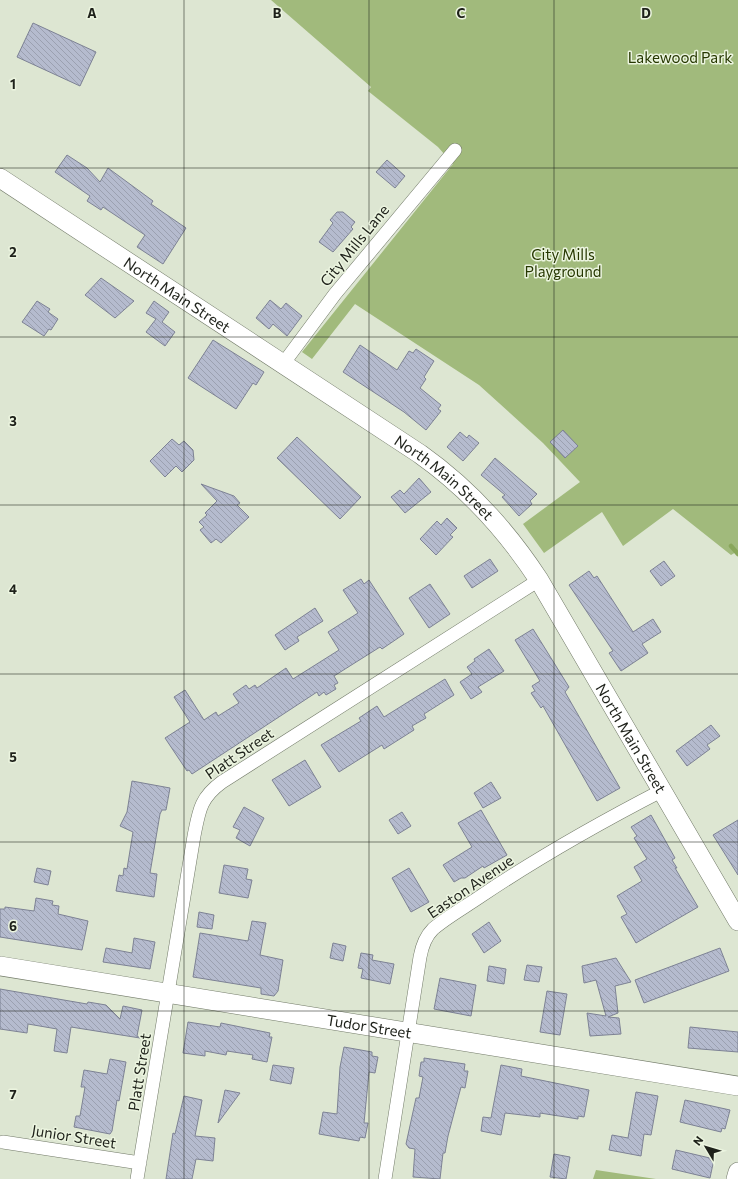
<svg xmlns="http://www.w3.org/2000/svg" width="738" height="1179" font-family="Commissioner,sans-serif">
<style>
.green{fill:#a1ba7c}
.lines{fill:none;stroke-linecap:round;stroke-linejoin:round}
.stream{stroke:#89a75b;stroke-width:4.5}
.building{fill:url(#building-back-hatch);stroke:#7d8294}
.street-casing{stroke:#727a68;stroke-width:14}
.secondary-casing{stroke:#727a68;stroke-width:20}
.street{stroke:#fff;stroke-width:13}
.secondary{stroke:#fff;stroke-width:19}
.grid{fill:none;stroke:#1e211a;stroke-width:1;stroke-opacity:0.55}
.labels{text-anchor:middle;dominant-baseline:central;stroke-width:3;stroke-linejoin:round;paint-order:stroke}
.park-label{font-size:15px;fill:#263700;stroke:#ebf4df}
.street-label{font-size:15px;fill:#1e211a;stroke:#ebf4df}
.grid-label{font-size:13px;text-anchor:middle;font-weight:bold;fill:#1e211a;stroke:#ebf4df;stroke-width:3;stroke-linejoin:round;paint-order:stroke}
</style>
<defs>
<pattern id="building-back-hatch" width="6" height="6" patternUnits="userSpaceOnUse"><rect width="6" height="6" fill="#b5bbce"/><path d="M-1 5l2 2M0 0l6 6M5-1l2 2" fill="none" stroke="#9ba0b0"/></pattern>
</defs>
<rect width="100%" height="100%" fill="#dde6d2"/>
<path class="green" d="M271,0H738V551L731,555L673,509L623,546L602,512L544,553L523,524L580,482L543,443L479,385L355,304L312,359L302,352L453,164L438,147L368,91L371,87Z
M596,1170L656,1179H593Z"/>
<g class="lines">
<path class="stream" d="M731,546L738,554"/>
</g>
<path class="building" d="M33,23L96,52L80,86L17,57Z
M67,155L87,168L100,182L108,168L153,201L151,204L186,228L163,264L137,247L145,235L103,207L101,210L87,201L90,196L55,172Z
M387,160L405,176L395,188L376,172Z
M337,212H343L355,222L351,227L353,229L333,252L319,242L333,223L330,220Z
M101,278L134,301L115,318L85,295Z
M270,300L281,309L286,303L302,316L287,336L273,324L269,329L256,318Z
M37,301L50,309L48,312L58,319L51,330L49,329L44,336L22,322Z
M154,301L169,312L162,322L175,332L165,346L146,332L156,319L146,313Z
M213,340L264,372L256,385L253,383L236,409L188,378Z
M360,345L397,370L409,351L413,353L416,349L434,361L424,377L426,379L420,388L441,405L438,409L441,411L426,430L404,412L343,372Z
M563,430L578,446L565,458L550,442Z
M460,432L467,438L469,435L479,443L463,461L447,447Z
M297,437L361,497L340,519L277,458Z
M172,439L179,445L184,441L193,450L194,460L182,472L176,466L165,477L150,461Z
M495,458L537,494L530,501L532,504L519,516L502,497L505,495L481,475Z
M419,478L431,492L405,513L391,497L400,490L404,494Z
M201,484L234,496L240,503L237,505L249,517L221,543L216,539L211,543L200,530L204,527L199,522L207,515L205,513L217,501Z
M447,518L457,528L450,535L453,537L436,555L420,539L437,521L441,525Z
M490,559L498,571L472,588L464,576Z
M664,561L675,576L661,586L650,571Z
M589,571L594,578L597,576L633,632L653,619L661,632L642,644L648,653L621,671L609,653L613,651L569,585Z
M361,579L364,584L369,580L404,634L382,649L380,647L334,676L338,683L334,685L336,689L326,695L324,692L319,696L317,692L192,774L189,770L187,771L165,738L190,722L174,697L185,690L204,720L216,712L218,716L239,703L233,694L246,685L249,689L255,685L257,688L286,668L293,679L339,650L328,632L358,613L343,590Z
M430,584L450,614L429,628L409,598Z
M315,608L323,621L297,637L299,641L285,650L275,635Z
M533,629L569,687L565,692L620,788L597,801L543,706L541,708L531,693L535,691L532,686L540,681L515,640Z
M489,649L504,671L478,687L482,692L471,699L460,682L472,674L467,667L475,661L474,659Z
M445,679L454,695L424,714L426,718L412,726L414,730L384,749L382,745L339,772L321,745L361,721L359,718L377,706L384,717Z
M711,725L720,736L707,745L710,749L687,766L676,751Z
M305,760L321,787L289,806L272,780Z
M132,781L170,788L166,810H162L160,814L150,873L157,874L154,897L116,891L119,875L123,876L124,868L127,869L133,832L120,826L127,812Z
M491,782L501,798L483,808L474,793Z
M244,807L264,818L250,846L236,838L240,830L233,827Z
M481,810L507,855L484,868L483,866L465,878H461L454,882L443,865L472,847L458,823Z
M402,812L411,826L398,834L389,820Z
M651,815L675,858L672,860L677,868H675L698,907L636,943L621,917L627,914L617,896L642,881L634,867L647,859L634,838L637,836L631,827Z
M738,820V875L713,835Z
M224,865L248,869L246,879L252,880L248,898L219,893Z
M37,868L51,871L48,885L34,882Z
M409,868L429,902L411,912L392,878Z
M36,898L53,901L52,905L59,906L58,914L88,921L82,950L0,937V909H5V907L34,911Z
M199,912L214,915L212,929L197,927Z
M252,921L266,923L260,955L283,960L278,991L274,996L261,994V988L193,977L200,933L248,941Z
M489,922L501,941L484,953L472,934Z
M134,938L155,942L150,969L103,962L106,948L132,953Z
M333,943L346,946L343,961L330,958Z
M720,948L729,971L644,1003L635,980Z
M361,953L373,955L372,960L394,964L390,984L361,978L363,969L358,968Z
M616,958L631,982L615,986L618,1013L608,1017L619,1018L621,1034L590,1036L587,1013L606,1016L596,980L584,983L582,966Z
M527,965L542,967L539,982L524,980Z
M489,966L506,969L504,984L487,981Z
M440,978L476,985L471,1016L434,1009Z
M0,989L87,1004L88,1002L106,1005L120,1019L123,1006L142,1010L137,1036L140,1038L71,1027L67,1053L54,1051L57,1029L28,1024L27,1033L0,1029Z
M547,991L567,994L560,1035L540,1032Z
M188,1022L220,1027L221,1023L270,1033L269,1037H272L267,1062L252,1059L253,1055L227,1051L226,1055L205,1051V1056L183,1053Z
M690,1027L738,1032V1052L688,1048Z
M344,1047L372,1052V1056L378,1057L375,1073L369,1072L364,1123H368L365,1138L360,1137L359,1141L319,1134L323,1112L337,1114L340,1067Z
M424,1058L465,1064L464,1071H468L465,1088L461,1087L448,1136L445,1153H443L440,1179L413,1177L415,1149L409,1148L406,1144L416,1098H419L423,1077L419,1076L421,1062H424Z
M110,1059L126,1062L119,1101L117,1100L112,1131L110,1134L74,1127L76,1116H80L85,1087H81L84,1070L107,1074Z
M273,1065L294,1068L291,1084L270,1080Z
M501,1065L522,1069L521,1076L589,1090L584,1117L578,1116V1119L540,1113V1117L505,1113L501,1135L481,1131L483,1117L491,1118Z
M225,1090L240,1093L218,1123Z
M636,1092L658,1096L651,1135L644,1134L641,1156L609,1150L612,1135L628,1138Z
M184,1096L202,1100L195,1136L215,1138L213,1161L196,1159L192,1179H166L173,1133L175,1134Z
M685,1100L730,1110L725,1129L722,1128L721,1132L680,1122Z
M676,1150L714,1159L710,1178L672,1169Z
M554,1154L570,1157L566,1179L550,1177Z"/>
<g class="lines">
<g class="street-casing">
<path id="street" d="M283,364L335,294L455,150
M3,1142L140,1163
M137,1179L194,836C199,811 200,798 222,782L539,580
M385,1179L420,957C422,946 425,937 433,929C447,917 465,907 481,896C539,857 601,822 663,790"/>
</g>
<g class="secondary-casing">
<g id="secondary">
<path id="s1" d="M0,178L420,454C468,488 507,531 539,580L738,921"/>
<path id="s2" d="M0,966L738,1086"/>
<path d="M736,1179L738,1172"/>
</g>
</g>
<use href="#street" class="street"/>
<use href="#secondary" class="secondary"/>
</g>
<path class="grid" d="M184,0V1179M369,0V1179M554,0V1179M0,168H738M0,337H738M0,505H738M0,674H738M0,842H738M0,1011H738"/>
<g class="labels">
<g class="park-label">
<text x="680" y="57">Lakewood Park</text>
<text x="563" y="254">City Mills<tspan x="563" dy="17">Playground</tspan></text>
</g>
<g class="street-label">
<text transform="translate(354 245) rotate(-51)">City Mills Lane</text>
<text stroke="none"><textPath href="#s1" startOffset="212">North Main Street</textPath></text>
<text stroke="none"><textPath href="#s1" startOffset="536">North Main Street</textPath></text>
<text stroke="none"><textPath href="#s1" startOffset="860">North Main Street</textPath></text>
<text transform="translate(239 753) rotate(-34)">Platt Street</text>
<text transform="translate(470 886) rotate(-34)">Easton Avenue</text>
<text stroke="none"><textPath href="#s2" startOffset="374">Tudor Street</textPath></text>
<text transform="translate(139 1072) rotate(-81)">Platt Street</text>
<text transform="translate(74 1136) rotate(9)">Junior Street</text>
</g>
</g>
<g class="grid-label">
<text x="92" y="18">A</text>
<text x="277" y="18">B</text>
<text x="461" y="18">C</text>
<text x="646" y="18">D</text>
<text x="13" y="89">1</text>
<text x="13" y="257">2</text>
<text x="13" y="426">3</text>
<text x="13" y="594">4</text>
<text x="13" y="762">5</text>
<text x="13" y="931">6</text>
<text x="13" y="1099">7</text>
</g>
<g transform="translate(706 1147) rotate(308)" stroke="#ebf4df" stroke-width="3" paint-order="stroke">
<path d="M0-3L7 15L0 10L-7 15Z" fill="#1e211a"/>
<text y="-6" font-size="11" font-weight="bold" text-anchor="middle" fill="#1e211a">N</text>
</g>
</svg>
